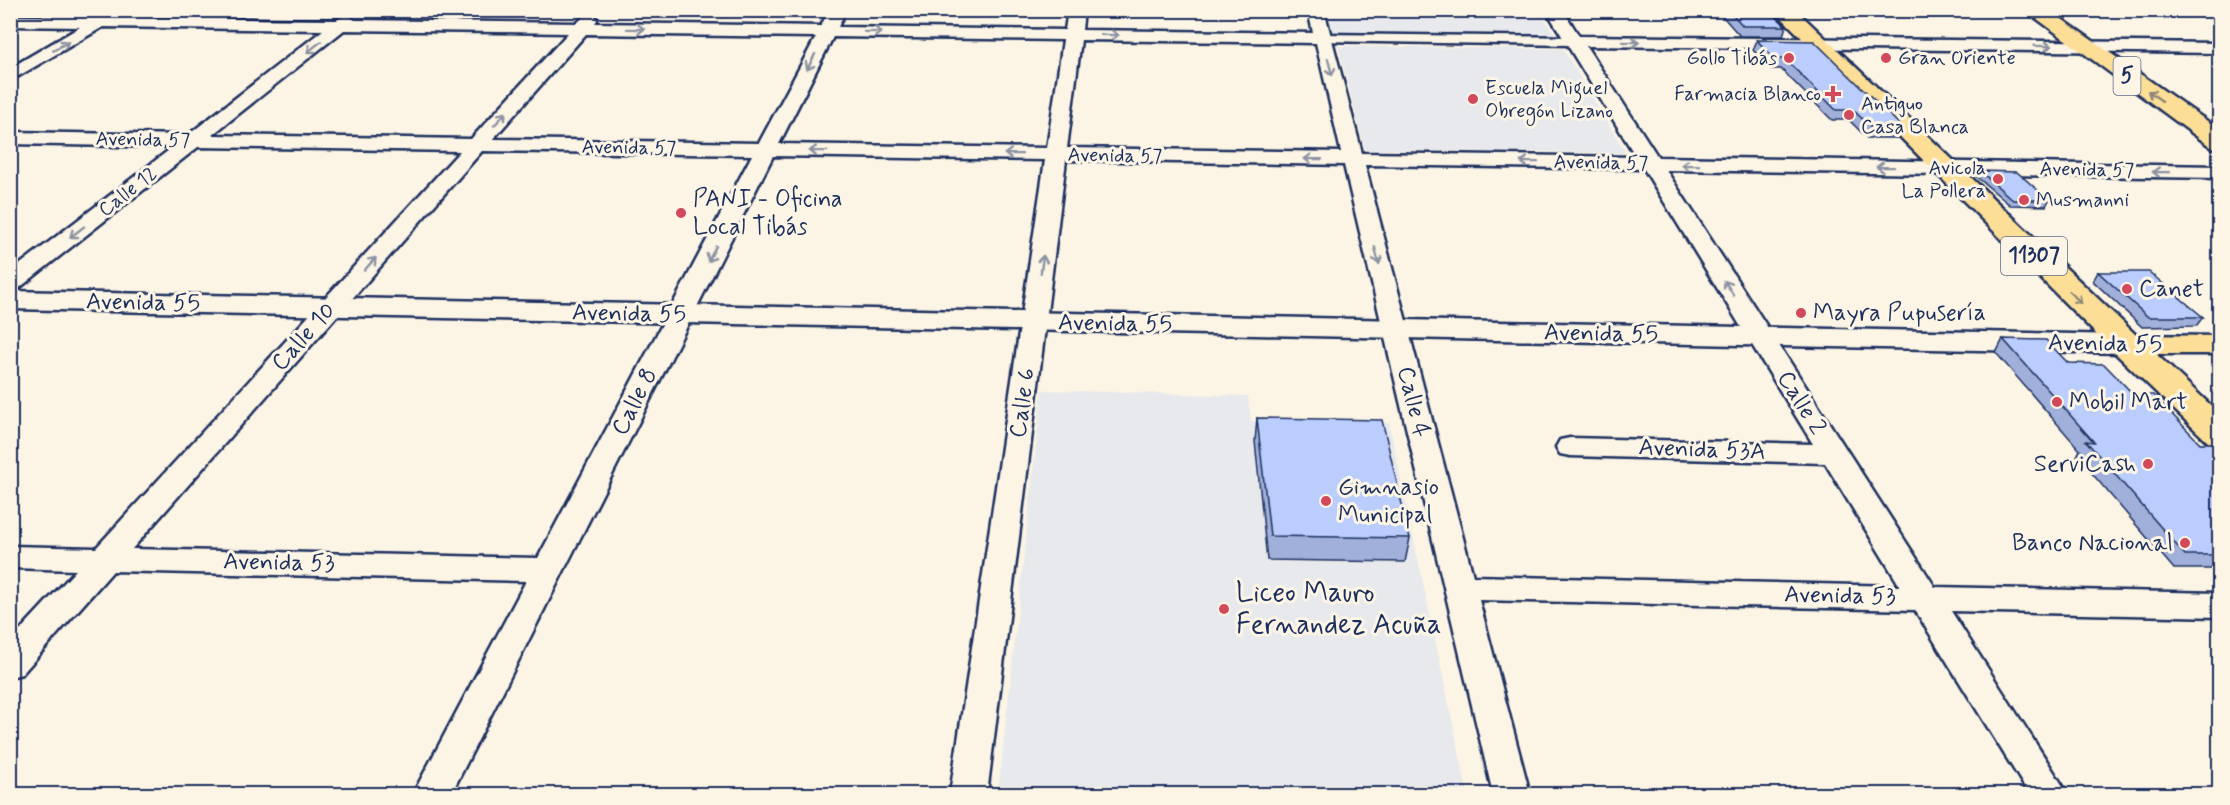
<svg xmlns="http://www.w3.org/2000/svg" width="2230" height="805" font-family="Mynerve,sans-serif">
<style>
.built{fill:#e8e9ec}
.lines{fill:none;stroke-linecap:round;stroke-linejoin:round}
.pedestrian-casing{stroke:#1b2f5e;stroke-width:5}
.minor-casing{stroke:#1b2f5e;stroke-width:5}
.tertiary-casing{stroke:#1b2f5e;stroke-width:5}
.primary-casing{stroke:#1b2f5e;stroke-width:5}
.pedestrian{fill:#fcf5e5;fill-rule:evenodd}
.minor{fill:#fcf5e5;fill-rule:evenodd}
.tertiary{fill:#fcf5e5;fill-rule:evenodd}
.primary{fill:#fcde96;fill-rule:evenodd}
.wall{fill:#a0b0da;stroke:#1b2f5e;stroke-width:1.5}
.building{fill:#bacdfd;stroke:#1b2f5e;stroke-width:1.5}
.oneway{stroke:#8c92a2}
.oneway2{stroke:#8c867a}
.poi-dot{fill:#d1495b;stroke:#fcf5e5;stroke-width:2}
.labels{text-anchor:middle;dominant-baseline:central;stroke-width:6;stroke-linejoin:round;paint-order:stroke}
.far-poi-label{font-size:20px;fill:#1b2f5e;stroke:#fcf5e5;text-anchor:start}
.far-street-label{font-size:20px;fill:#1b2f5e;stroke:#fcf5e5}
.shield{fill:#fcf5e5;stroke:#5e6a86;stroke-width:1.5}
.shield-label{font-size:22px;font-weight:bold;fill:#1b2f5e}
.poi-label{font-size:24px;fill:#1b2f5e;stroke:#fcf5e5;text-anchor:start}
.street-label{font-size:24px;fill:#1b2f5e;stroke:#fcf5e5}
.near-poi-label{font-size:28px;fill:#1b2f5e;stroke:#fcf5e5;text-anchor:start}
</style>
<rect width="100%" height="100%" fill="#fcf5e5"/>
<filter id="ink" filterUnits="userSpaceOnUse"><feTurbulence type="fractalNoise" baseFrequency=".0167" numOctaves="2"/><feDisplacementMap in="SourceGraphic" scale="12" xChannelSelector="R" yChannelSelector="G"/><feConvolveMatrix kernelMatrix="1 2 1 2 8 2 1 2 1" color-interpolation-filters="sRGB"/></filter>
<g filter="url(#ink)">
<path class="built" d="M1324,11H1539L1555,34L1330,32Z
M1338,46L1563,49L1626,153L1365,150Z
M1042,390L1248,396L1251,421L1389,423L1468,794H998Z"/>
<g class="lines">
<g class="pedestrian-casing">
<path id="pedestrian" d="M1322,34L1573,37L1580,41L1573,45L1317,41L1315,38Z"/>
</g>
<g class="minor-casing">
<path id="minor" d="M829,10H846L838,27L1065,30L1068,10H1084L1082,30L1313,33L1308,10H1324L1362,153L1636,157L1546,10H1563L1579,36L2220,43V53L1586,46L1658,157L2220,166V178L1666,170L1935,587L2220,593V617L1951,611L2068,794H2029L1915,610L1479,600L1530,794H1493L1344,165L1066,160L987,794H950L1045,160L773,156L451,794H413L526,581L113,571L22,674L10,677V641L76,570L10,568V546L96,548L460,151L198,147L18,289L10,291V272L173,147L10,144V132L188,135L323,30L103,27L10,81V68L80,27L10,26V16L336,20L347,15L355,20L577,23C583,17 586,14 595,16L597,20L595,23L821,26ZM344,30L568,33L471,139L212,135ZM586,34L816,37L759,143L493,139ZM833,37L1063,40L1047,148L779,144ZM1081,40L1316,43L1341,152L1067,148ZM482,151L752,155L538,558L132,549ZM1365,165L1644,169L1813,444L1570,438L1560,440L1556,447L1560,454L1570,456L1825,463L1900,586L1473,576Z"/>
</g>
<g class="tertiary-casing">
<path id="tertiary" d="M10,291L2124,335L2135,337L2140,344L2135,351L2124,353L10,309Z"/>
</g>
<g class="primary-casing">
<path id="primary" d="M1774,10H1796L2136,335L2220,336V354H2156L2220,414V445L2208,442L2113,351Z
M2025,10H2049L2220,130V149L2211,147Z"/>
</g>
<use href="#pedestrian" class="pedestrian"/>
<use href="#minor" class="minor"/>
<use href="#tertiary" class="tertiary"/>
<use href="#primary" class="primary"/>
</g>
<path class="wall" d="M1717,10H1769L1786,26L1783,36H1740Z
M1757,40L1902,127L1898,138H1867L1849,120H1832L1781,69H1771L1753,50Z
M1980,171L2049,200L2046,206L2010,205L1977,177Z
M2220,232V242L2216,238Z
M2098,272L2203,317L2196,326L2142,327L2093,281Z
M2003,339L2068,363L2134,395L2200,443L2220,446V569H2174L2077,456L2080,450L1996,353Z
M1257,418L1410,538L1405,562L1267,560L1255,441Z"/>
<path class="building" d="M1729,10H1769L1786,26H1743Z
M1757,40L1814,41L1902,127H1871L1853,110H1836L1785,59H1774Z
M1980,171L2017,172L2049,200H2013Z
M2098,272H2149L2203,317H2148Z
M2003,339L2046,340L2068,363L2104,364L2134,395H2153L2200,443H2216L2220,446V466H2213L2220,473V555H2185L2086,441L2094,442Z
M1257,418L1382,420L1410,538L1270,536Z"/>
<defs><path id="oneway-shaft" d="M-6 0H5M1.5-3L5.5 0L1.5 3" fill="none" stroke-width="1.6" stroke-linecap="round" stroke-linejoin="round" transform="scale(1.5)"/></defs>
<g class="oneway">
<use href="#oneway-shaft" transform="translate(636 29) rotate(1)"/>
<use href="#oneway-shaft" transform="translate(873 32) rotate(1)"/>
<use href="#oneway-shaft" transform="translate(1110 35) rotate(1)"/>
<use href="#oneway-shaft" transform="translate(1631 42) rotate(1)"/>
<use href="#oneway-shaft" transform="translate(61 46) rotate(-31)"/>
<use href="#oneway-shaft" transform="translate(2043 46) rotate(1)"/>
<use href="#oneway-shaft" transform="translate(314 47) rotate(142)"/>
<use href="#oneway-shaft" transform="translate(811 62) rotate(117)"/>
<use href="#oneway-shaft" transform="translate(1330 67) rotate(76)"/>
<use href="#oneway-shaft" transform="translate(500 119) rotate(-48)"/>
<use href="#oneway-shaft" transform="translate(818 151) rotate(-179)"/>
<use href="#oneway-shaft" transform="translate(1013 154) rotate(-179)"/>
<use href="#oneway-shaft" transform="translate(1313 159) rotate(-179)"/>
<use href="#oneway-shaft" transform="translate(1529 162) rotate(-179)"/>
<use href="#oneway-shaft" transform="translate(1690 165) rotate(-179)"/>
<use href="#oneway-shaft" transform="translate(1885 167) rotate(-179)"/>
<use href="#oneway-shaft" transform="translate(2161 172) rotate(-179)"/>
<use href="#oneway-shaft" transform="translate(77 232) rotate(142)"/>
<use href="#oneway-shaft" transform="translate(712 254) rotate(117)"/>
<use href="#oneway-shaft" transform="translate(1377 256) rotate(76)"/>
<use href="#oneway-shaft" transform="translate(370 264) rotate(-48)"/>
<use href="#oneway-shaft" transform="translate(1042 264) rotate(-82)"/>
<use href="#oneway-shaft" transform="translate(1729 288) rotate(-122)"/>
</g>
<g class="oneway2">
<use href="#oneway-shaft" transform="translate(2155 96) rotate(-145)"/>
<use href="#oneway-shaft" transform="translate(2075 297) rotate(44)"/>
</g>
</g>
<g class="poi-dot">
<circle cx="1789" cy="58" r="6"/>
<circle cx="1886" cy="58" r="6"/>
<path d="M1830 85h6v6h6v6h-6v6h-6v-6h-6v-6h6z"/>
<circle cx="1473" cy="99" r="6"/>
<circle cx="1849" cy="115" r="6"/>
<circle cx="1998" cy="179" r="6"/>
<circle cx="2024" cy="200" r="6"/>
<circle cx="681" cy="213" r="6"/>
<circle cx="2127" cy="289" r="6"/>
<circle cx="1801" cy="313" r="6"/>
<circle cx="2057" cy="402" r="6"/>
<circle cx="2148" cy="464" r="6"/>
<circle cx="1326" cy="501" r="6"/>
<circle cx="2185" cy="543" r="6"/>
<circle cx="1224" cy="609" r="6"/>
</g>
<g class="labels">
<g class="far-poi-label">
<text x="1777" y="58" text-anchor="end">Gollo Tibás</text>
<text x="1898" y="58">Gran Oriente</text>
<text x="1485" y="88">Escuela Miguel<tspan x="1485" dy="23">Obregón Lizano</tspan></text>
<text x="1821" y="94" text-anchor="end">Farmacia Blanco</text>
<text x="1861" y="104">Antiguo<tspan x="1861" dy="23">Casa Blanca</tspan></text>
<text x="1986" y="168" text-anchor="end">Avicola<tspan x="1986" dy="23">La Pollera</tspan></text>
<text x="2036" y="200">Musmanni</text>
</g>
<g class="far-street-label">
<text transform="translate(143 140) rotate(1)">Avenida 57</text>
<text transform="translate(629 148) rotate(1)">Avenida 57</text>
<text transform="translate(1115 156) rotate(1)">Avenida 57</text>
<text transform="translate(1601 163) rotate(1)">Avenida 57</text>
<text transform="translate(2087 170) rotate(1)">Avenida 57</text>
<text transform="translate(128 192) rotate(-38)">Calle 12</text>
</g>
<g class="shield">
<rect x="2113.5" y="57" width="27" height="38" rx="4.5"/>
<rect x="2001" y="237" width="66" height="38" rx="4.5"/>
</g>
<g class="shield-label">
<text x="2127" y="76">5</text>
<text x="2034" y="256">11307</text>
</g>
<g class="poi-label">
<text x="693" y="199">PANI - Oficina<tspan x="693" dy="28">Local Tibás</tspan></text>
<text x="2139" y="289">Canet</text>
<text x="1813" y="313">Mayra Pupusería</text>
<text x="2069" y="402">Mobil Mart</text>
<text x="2136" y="464" text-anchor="end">ServiCash</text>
<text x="1338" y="487">Gimnasio<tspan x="1338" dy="28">Municipal</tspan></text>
<text x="2173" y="543" text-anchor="end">Banco Nacional</text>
</g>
<g class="street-label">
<text transform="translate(143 303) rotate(1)">Avenida 55</text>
<text transform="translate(629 314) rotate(1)">Avenida 55</text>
<text transform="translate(1115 324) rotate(1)">Avenida 55</text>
<text transform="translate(1601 334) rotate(1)">Avenida 55</text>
<text transform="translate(304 337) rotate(-48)">Calle 10</text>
<text transform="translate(2105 344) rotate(1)">Avenida 55</text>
<text transform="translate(635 402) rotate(-63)">Calle 8</text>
<text transform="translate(1413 402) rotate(76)">Calle 4</text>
<text transform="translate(1023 403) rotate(-82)">Calle 6</text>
<text transform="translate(1801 403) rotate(58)">Calle 2</text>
<text transform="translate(1702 450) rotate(2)">Avenida 53A</text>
<text transform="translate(279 563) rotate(1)">Avenida 53</text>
<text transform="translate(1840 596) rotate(1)">Avenida 53</text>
</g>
<g class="near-poi-label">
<text x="1236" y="593">Liceo Mauro<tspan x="1236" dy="32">Fernandez Acuña</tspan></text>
</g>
</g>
<rect width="2230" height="805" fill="none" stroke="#fcf5e5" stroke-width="36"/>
<rect x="18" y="18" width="2194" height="769" fill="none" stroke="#1b2f5e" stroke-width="2" filter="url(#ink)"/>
</svg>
